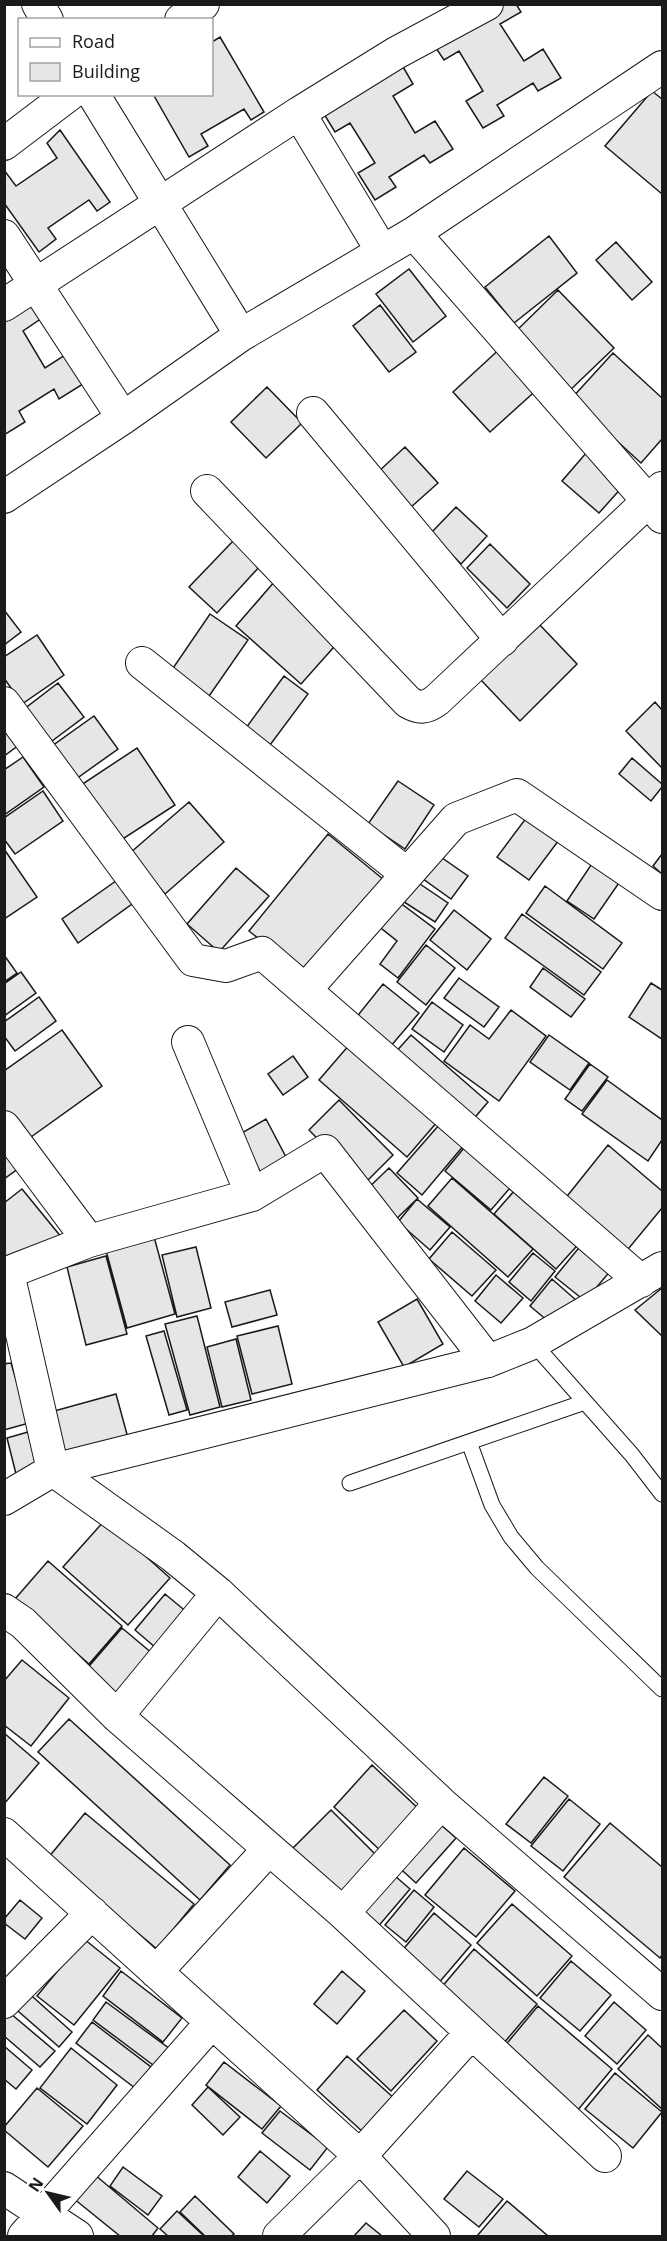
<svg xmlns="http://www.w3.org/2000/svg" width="667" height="2241" font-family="'Open Sans',sans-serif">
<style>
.building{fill:#e6e6e6;stroke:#1a1a1a;stroke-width:1.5}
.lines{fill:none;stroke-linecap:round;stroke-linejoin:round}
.service-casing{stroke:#1a1a1a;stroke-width:17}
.minor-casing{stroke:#1a1a1a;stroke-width:34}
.service{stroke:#fff;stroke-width:15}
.minor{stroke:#fff;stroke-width:32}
</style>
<rect width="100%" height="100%" fill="#fff"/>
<path class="building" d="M492,4H516L521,12L500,24L524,61L543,49L561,78L538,91L533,83L497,105L504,116L483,128L466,101L483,91L459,51L444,60L432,42Z
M220,37L264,112L251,120L244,109L201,134L208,146L189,157L153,94H212V42Z
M402,65L413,84L393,96L415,133L435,121L453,149L430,163L424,155L389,177L396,187L375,200L358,173L375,163L350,123L335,132L324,114Z
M652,91L662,99V194L605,146Z
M60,130L110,202L97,211L89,200L48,228L56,239L39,252L4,203V170L16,186L57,158L47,143Z
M549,236L577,273L514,323L485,287Z
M616,242L652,282L632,300L596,260Z
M409,269L446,316L413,342L376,294Z
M558,290L614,348L565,395L509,338Z
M31,300L42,318L23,331L45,368L65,355L83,384L59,399L54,389L19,411L25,422L4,435V317Z
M380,305L416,352L389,372L353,326Z
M504,345L541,386L490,432L453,392Z
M613,353L662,398V439L641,463L571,399Z
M267,387L302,423L266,458L231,422Z
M405,447L438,483L410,508L378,472Z
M587,452L624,485L599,513L562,481Z
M456,507L487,536L461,564L431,533Z
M234,540L261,565L217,613L189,587Z
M490,544L530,584L507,608L467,568Z
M275,581L341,639L301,684L236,626Z
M4,610L21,632L4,645Z
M210,614L248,640L207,699L169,674Z
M539,624L577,664L520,721L481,680Z
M37,635L64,675L22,704L4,678V657Z
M284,676L308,694L270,745L246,728Z
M58,683L84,717L44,747L19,713Z
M655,702L662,710V768L626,731Z
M94,716L118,749L69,784L45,751Z
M4,726L19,745L4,756Z
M137,748L175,805L112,846L75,789Z
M23,757L44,787L4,815V770Z
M632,758L662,784V787L651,801L619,774Z
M398,781L434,805L405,849L368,824Z
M43,791L63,821L15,854L4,839V818Z
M189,802L224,842L165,894L130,853Z
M530,813L562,836L529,880L497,857Z
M328,834L389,884L310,980L249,931Z
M4,849L37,897L4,919Z
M435,853L468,876L451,899L419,876Z
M662,854V874L653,866Z
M593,862L621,880L594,919L567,901Z
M236,868L269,896L219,952L187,924Z
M414,880L448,903L435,922L401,900Z
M116,881L132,904L78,943L62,919Z
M545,886L622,943L603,969L526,913Z
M391,896L435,929L398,978L380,964L397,941L372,921Z
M454,910L491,939L467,970L430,940Z
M522,914L601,972L584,995L505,938Z
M426,945L455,968L426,1005L397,982Z
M4,955L17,973L4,982Z
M543,968L585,999L571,1017L530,987Z
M21,972L36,993L4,1016V984Z
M459,978L499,1007L484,1027L444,998Z
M651,983L662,990V1039L629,1017Z
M383,984L419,1013L390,1047L355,1019Z
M39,997L56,1021L15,1051L4,1036V1022Z
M432,1002L463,1025L444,1052L412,1029Z
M511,1010L546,1036L499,1101L444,1061L470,1025L489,1039Z
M62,1030L102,1086L24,1142L4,1115V1071Z
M411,1035L488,1102L471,1122L394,1054Z
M549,1035L589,1063L570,1090L530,1062Z
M356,1037L444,1114L407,1157L319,1080Z
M293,1056L308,1077L283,1095L268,1074Z
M590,1064L608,1077L582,1111L565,1099Z
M607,1080L662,1120V1140L648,1161L582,1114Z
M339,1100L393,1155L363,1185L309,1130Z
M446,1117L470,1138L422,1195L397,1173Z
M266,1119L287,1159L261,1173L240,1134Z
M469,1142L516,1181L491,1210L445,1171Z
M608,1145L662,1191V1208L620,1259L560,1205Z
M4,1150L19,1168L4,1179Z
M389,1168L418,1198L391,1224L362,1194Z
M452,1178L533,1249L508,1277L428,1206Z
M522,1182L584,1238L556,1269L494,1214Z
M22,1189L62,1238L4,1258V1203Z
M417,1199L450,1227L430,1250L398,1222Z
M452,1232L496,1270L472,1296L429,1259Z
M153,1233L175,1314L127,1328L105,1247Z
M582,1244L612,1269L585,1301L555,1277Z
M196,1247L211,1308L177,1317L162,1255Z
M533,1253L555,1271L531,1301L509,1282Z
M106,1256L127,1334L86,1345L67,1267Z
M496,1275L523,1298L501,1323L475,1301Z
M552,1279L577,1301L555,1327L530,1306Z
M662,1288V1336L635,1310Z
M270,1290L277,1315L232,1327L225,1302Z
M417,1299L443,1344L404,1367L378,1322Z
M197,1316L220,1407L190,1415L165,1324Z
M278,1326L292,1384L252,1394L237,1336Z
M164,1331L187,1410L169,1415L146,1336Z
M236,1339L251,1400L222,1407L207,1347Z
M11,1363L29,1423L4,1430V1364Z
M116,1394L128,1438L60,1458L47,1413Z
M28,1432L39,1473L17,1478L7,1438Z
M105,1520L170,1578L128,1625L63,1567Z
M48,1561L122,1626L89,1664L15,1599Z
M165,1594L194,1618L163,1654L135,1630Z
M122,1628L159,1659L120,1704L84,1672Z
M22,1660L69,1698L31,1746L4,1725V1681Z
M69,1719L230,1865L200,1900L38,1752Z
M4,1733L39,1763L4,1804Z
M372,1765L422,1812L383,1853L334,1807Z
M544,1777L568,1796L531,1843L506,1824Z
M569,1799L600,1824L563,1871L531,1846Z
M331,1810L381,1860L340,1902L289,1852Z
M85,1813L194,1904L157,1949L48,1858Z
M432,1817L456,1838L416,1883L392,1861Z
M610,1823L662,1867V1955L660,1958L564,1877Z
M464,1848L515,1891L476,1937L425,1895Z
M387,1869L410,1889L376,1929L353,1909Z
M414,1890L434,1907L406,1942L385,1925Z
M20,1900L42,1918L25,1939L4,1923V1919Z
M512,1904L572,1956L537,1996L477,1943Z
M434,1913L471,1945L437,1985L400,1953Z
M84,1939L120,1968L74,2025L37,1996Z
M474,1949L537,2004L503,2044L440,1989Z
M571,1961L611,1995L580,2031L540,1998Z
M121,1971L182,2018L163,2042L103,1996Z
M342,1971L365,1991L337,2024L314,2004Z
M24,1989L72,2032L59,2047L10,2004Z
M106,2002L170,2049L157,2068L93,2020Z
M614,2002L646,2030L617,2064L585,2036Z
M538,2006L612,2069L577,2111L503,2048Z
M4,2008L55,2051L40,2067L4,2036Z
M404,2010L437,2041L391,2091L357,2059Z
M92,2022L151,2067L135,2088L76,2043Z
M648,2035L662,2048V2109L618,2069Z
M4,2046L32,2070L16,2089L4,2079Z
M71,2048L117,2085L87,2124L40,2088Z
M347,2056L395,2099L364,2133L317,2090Z
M224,2062L281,2106L262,2129L206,2085Z
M615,2073L662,2112L633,2148L585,2109Z
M208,2087L240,2117L223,2135L192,2105Z
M37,2088L83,2126L48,2167L4,2130V2127Z
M280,2111L328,2147L310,2170L262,2133Z
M260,2151L290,2176L267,2203L238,2177Z
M123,2167L162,2196L148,2215L110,2186Z
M88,2169L158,2228L152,2236H120L68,2194Z
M467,2171L503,2199L479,2227L444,2199Z
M195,2196L234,2234L231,2236H205L180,2212Z
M507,2201L548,2236H477Z
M177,2211L204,2236H168L160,2229Z
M366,2223L382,2236H354Z"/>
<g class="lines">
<g class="service-casing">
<path id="service" d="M533,1343L632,1455L662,1494
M469,1442L492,1505L511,1537L537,1568L662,1689
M350,1483L585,1402"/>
</g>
<g class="minor-casing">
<path id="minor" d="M38,4L47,20
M181,20L203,4
M93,94L241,335
M299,113L382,251
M4,144L70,94
M414,233L662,517
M4,236L123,418
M4,305L299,113L396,53L487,4
M313,413L502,640
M207,491L408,702C420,709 426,708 437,700L662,488
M4,497L123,418L241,335L414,233L662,67
M142,663L407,874
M4,703L193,960L226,966L262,953L641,1281
M306,989L456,819L517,795L662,894
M188,1042L252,1195
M4,1127L89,1241
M8,1273L53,1470L173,1556L218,1593L441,1803L662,1994
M4,1274L89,1241L252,1195L325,1151L488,1361
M4,1499L53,1470L488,1361L533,1343L662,1268
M4,1610L23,1623L117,1716L343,1913L605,2156
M117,1716L218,1593
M4,1834L360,2156L434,2236
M343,1913L441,1803
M156,1972L269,1849
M4,2002L92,1913
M4,2188L77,2236
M24,2236L212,2022
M279,2236L360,2156L471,2033"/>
</g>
<use href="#service" class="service"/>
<use href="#minor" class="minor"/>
</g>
<rect width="667" height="2241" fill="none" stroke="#1a1a1a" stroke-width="12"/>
<rect x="18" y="18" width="195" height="78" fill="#ffffff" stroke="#a3a3a3" stroke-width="1.5"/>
<rect x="30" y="38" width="30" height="9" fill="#ffffff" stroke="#a3a3a3" stroke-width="1.5"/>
<text x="72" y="48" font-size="18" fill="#1a1a1a">Road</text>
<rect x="30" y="63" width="30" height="18" fill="#e6e6e6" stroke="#a3a3a3" stroke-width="1.5"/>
<text x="72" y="78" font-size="18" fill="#1a1a1a">Building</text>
<g transform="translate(48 2193) rotate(304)" stroke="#ffffff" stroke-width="4.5" paint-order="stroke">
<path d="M0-4.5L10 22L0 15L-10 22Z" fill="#1a1a1a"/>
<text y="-9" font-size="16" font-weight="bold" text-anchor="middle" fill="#1a1a1a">N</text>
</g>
</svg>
